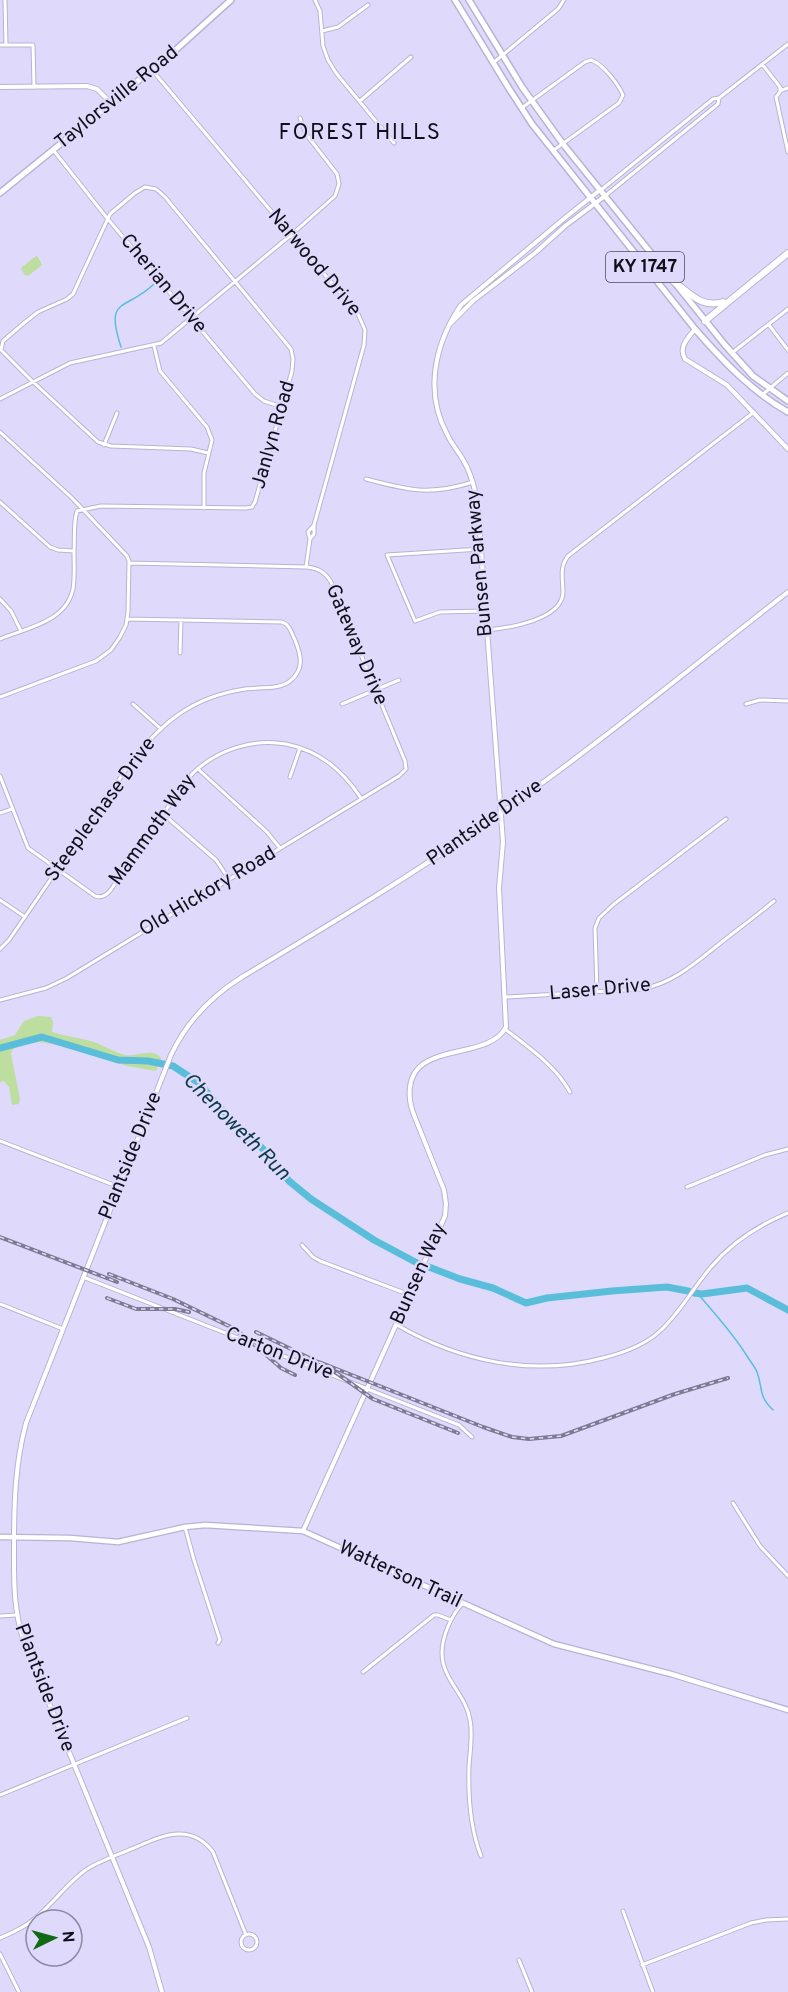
<svg xmlns="http://www.w3.org/2000/svg" width="788" height="1992" font-family="Overpass,sans-serif">
<style>
.green{fill:#bdde9e}
.lines{fill:none;stroke-linecap:round;stroke-linejoin:round}
.stream{stroke:#5abedb;stroke-width:1.5}
.river{stroke:#5abedb;stroke-width:7}
.minor-casing{stroke:#b7b3d4;stroke-width:5}
.tertiary-casing{stroke:#b7b3d4;stroke-width:6}
.secondary-casing{stroke:#b7b3d4;stroke-width:7}
.primary-casing{stroke:#b7b3d4;stroke-width:8}
.motorway-casing{stroke:#b7b3d4;stroke-width:8}
.minor{stroke:#fff;stroke-width:3}
.tertiary{stroke:#fff;stroke-width:4}
.secondary{stroke:#fff;stroke-width:4.5}
.primary{stroke:#fff;stroke-width:5}
.motorway{stroke:#fff;stroke-width:6}
.rail-casing{stroke:#7e7a92;stroke-width:4}
.rail{stroke:#dfdafc;stroke-width:1.5;stroke-dasharray:4.5;stroke-linecap:butt}
.labels{text-anchor:middle;dominant-baseline:central;stroke-width:4.5;stroke-linejoin:round;paint-order:stroke}
.shield{fill:#dfdafc;stroke:#4e4b5d;stroke-width:1.5}
.shield-label{font-size:18px;font-weight:bold;fill:#100e19}
.street-label{font-size:20px;fill:#100e19;stroke:#dfdafc}
.water-label{font-size:21px;font-style:italic;fill:#0c3a47;stroke:#dfdafc}
.quarter-label{font-size:22px;letter-spacing:1.5px;fill:#100e19;stroke:#dfdafc}
</style>
<rect width="100%" height="100%" fill="#dfdafc"/>
<path class="green" d="M36,256L38,257L42,265L28,276L25,275L21,269L22,267Z
M38,1016L51,1017L53,1022L52,1032C65,1036 80,1038 94,1042C104,1046 114,1052 125,1055C138,1057 151,1047 161,1058L156,1071L127,1066L63,1046L39,1042L24,1044L13,1049L11,1054L20,1099L19,1104L12,1105L9,1087L4,1081L0,1082V1040L15,1035L24,1021Z"/>
<g class="lines">
<path class="stream" d="M121,347C104,295 126,312 155,283
M698,1294C715,1314 733,1333 747,1356C750,1361 755,1367 757,1372C763,1388 758,1396 773,1410"/>
<path class="river" d="M0,1048L42,1037L118,1060L148,1061L173,1066L199,1083L220,1108L263,1149L289,1181L311,1199L374,1240L419,1264
M429,1267L460,1279L493,1288L526,1303L547,1298L612,1291L667,1287L688,1291
M694,1293L702,1294L747,1288L788,1310"/>
<g class="minor-casing">
<path id="minor" d="M5,0L6,45
M315,0L320,11L323,46L328,60L336,73L394,143
M322,31L338,27L368,5
M0,45H33L34,87
M493,63L558,9L564,0
M762,64L780,87V92L776,97L788,152
M152,70L358,314L365,330L364,345L314,525V534L310,539
M780,87L782,90L788,88
M360,101L411,57
M523,107L585,62L591,60C603,64 618,84 623,95L619,103L554,150
M54,151L107,218L255,394L264,401L282,407
M601,190L713,99L719,98L788,44
M605,196L718,104L719,98
M769,325L788,350
M154,346L160,371L207,427L212,440L204,473V508
M733,352L788,309
M762,395L788,373
M0,399L70,363L161,343L291,235L335,196L339,184L337,174L306,134L300,118
M0,432L72,498L127,556L129,561L128,612L126,625L120,637L111,650L96,661L0,697
M104,445L117,413
M366,479C407,490 430,496 473,482
M0,502L50,547L58,550L74,551
M481,549L387,555L415,621L440,612L485,611
M306,567L310,539L308,532L314,525
M0,599L11,611L21,631
M487,630C509,628 561,620 563,593C563,579 559,568 568,556L754,412
M0,639C27,628 66,622 73,589C75,577 74,564 74,552C75,538 73,524 77,511L101,506L246,508L252,507L255,502L292,371L293,359L291,349L165,197L156,189L145,187L135,193L110,214L73,294L67,299L38,312L24,323L3,341L1,350L30,379L98,442L111,446L191,449L208,453
M180,653L181,620
M133,704L160,728
M342,704L399,680
M746,704L760,700L788,701
M198,769L267,832L280,848
M0,776L28,848L95,896C110,901 114,881 123,872C127,869 132,868 134,864C136,860 136,855 138,851C144,837 155,826 164,813C173,800 182,785 193,773C217,750 253,738 286,744C320,751 342,770 361,798
M290,777L300,748
M0,813L12,809
M163,814L216,860L229,879
M0,900L25,917
M0,949L9,940L127,768C159,724 191,697 245,689C259,687 279,690 290,681C305,669 301,655 295,640C291,632 290,625 282,622L127,619
M597,991L595,928L599,918L614,904L726,819
M506,997L642,989C673,983 694,964 718,945C737,930 756,916 774,901
M0,1000L46,988L67,978L399,776L406,769L405,761L331,582C325,572 318,568 306,567L129,563
M505,1029C528,1047 556,1066 570,1092
M0,1141L119,1187
M687,1187L765,1155L788,1149
M302,1245L313,1257L320,1261L410,1295
M83,1277L459,1425L472,1437
M0,1304L63,1329
M397,1325C459,1361 532,1377 603,1358C623,1353 644,1346 660,1331C680,1313 693,1288 711,1267C731,1243 759,1225 788,1213
M733,1503L760,1546L788,1576
M185,1527L194,1560L220,1640L218,1643
M463,1603C451,1615 442,1637 442,1653C442,1680 466,1694 470,1720C473,1734 470,1751 469,1766C468,1796 470,1828 481,1856
M0,1616L16,1615
M363,1672L434,1615H438L451,1620
M0,1795L187,1718
M623,1911L653,1992
M241 1942a8 8 0 1 1 16 0a8 8 0 1 1-16 0Z
M0,1938C12,1933 23,1928 33,1920C52,1905 67,1883 87,1869C100,1861 115,1856 129,1850C158,1838 189,1820 213,1852L246,1935
M0,1954L19,1992
M519,1960L532,1992
M642,1965L751,1923L766,1920L788,1919"/>
</g>
<g class="tertiary-casing">
<path id="tertiary" d="M0,87L87,86L97,89L111,103
M451,323L473,301L535,253L565,226L605,196
M695,329C688,338 678,347 685,359L727,385L788,449
M303,1531L445,1216L446,1204L444,1190C436,1170 428,1150 420,1130C416,1120 411,1110 410,1100C403,1037 487,1064 506,1027L499,888L503,842L478,510C476,491 472,474 462,458C457,450 451,443 447,434C424,392 435,343 461,305L566,217L600,190
M162,1992L149,1947L24,1642C13,1608 14,1581 14,1546C14,1504 15,1464 26,1423L171,1055C187,1021 210,997 242,977C327,926 411,876 492,819C594,748 690,668 788,592"/>
</g>
<g class="secondary-casing">
<path id="secondary" d="M0,1537L70,1538L118,1542L185,1527L205,1525L303,1531L554,1644L671,1674L788,1710"/>
</g>
<g class="primary-casing">
<path id="primary" d="M455,0L508,87L532,124L695,329C723,361 751,391 788,412
M469,0L522,87L563,144L725,345L753,376L788,401
M0,193L170,55L231,0"/>
</g>
<g class="motorway-casing">
<path id="motorway" d="M673,281C689,292 701,309 723,302
M705,321L788,253"/>
</g>
<use href="#minor" class="minor"/>
<use href="#tertiary" class="tertiary"/>
<use href="#secondary" class="secondary"/>
<use href="#primary" class="primary"/>
<use href="#motorway" class="motorway"/>
<g class="rail-casing">
<path id="rail" d="M0,1237L117,1282
M109,1274L173,1299L233,1328L247,1338L281,1368L295,1375
M107,1298L136,1309H175L189,1312
M256,1332L328,1367L373,1399L458,1433
M319,1362L483,1427L512,1437L529,1439L561,1436L675,1394L728,1378"/>
</g>
<use href="#rail" class="rail"/>
</g>
<g class="labels">
<rect class="shield" x="606" y="252" width="78" height="30" rx="4.5"/>
<g class="shield-label">
<text x="645" y="267">KY 1747</text>
</g>
<g class="street-label">
<text transform="translate(117 98) rotate(-39)">Taylorsville Road</text>
<text transform="translate(314 263) rotate(50)">Narwood Drive</text>
<text transform="translate(163 284) rotate(50)">Cherian Drive</text>
<text transform="translate(274 435) rotate(-74)">Janlyn Road</text>
<text transform="translate(480 563) rotate(-95)">Bunsen Parkway</text>
<text transform="translate(356 645) rotate(67)">Gateway Drive</text>
<text transform="translate(101 810) rotate(-54)">Steeplechase Drive</text>
<text transform="translate(485 823) rotate(-35)">Plantside Drive</text>
<text transform="translate(153 830) rotate(-54)">Mammoth Way</text>
<text transform="translate(208 892) rotate(-31)">Old Hickory Road</text>
<text transform="translate(600 990) rotate(-5)">Laser Drive</text>
<text transform="translate(131 1156) rotate(-68)">Plantside Drive</text>
<text transform="translate(419 1274) rotate(-66)">Bunsen Way</text>
<text transform="translate(279 1354) rotate(21)">Carton Drive</text>
<text transform="translate(400 1575) rotate(25)">Watterson Trail</text>
<text transform="translate(44 1688) rotate(69)">Plantside Drive</text>
</g>
<g class="water-label">
<text transform="translate(236 1127) rotate(45)">Chenoweth Run</text>
</g>
<g class="quarter-label">
<text x="360" y="133">FOREST HILLS</text>
</g>
</g>
<g transform="translate(54 1938) rotate(85)"><circle r="28" fill="#dfdafc" stroke="#8c88a1" stroke-width="1.5"/>
<path d="M0-4.5L10 22L0 15L-10 22Z" fill="#106a13"/>
<text y="-9" font-size="16" font-weight="bold" text-anchor="middle" fill="#100e19">N</text>
</g>
</svg>
